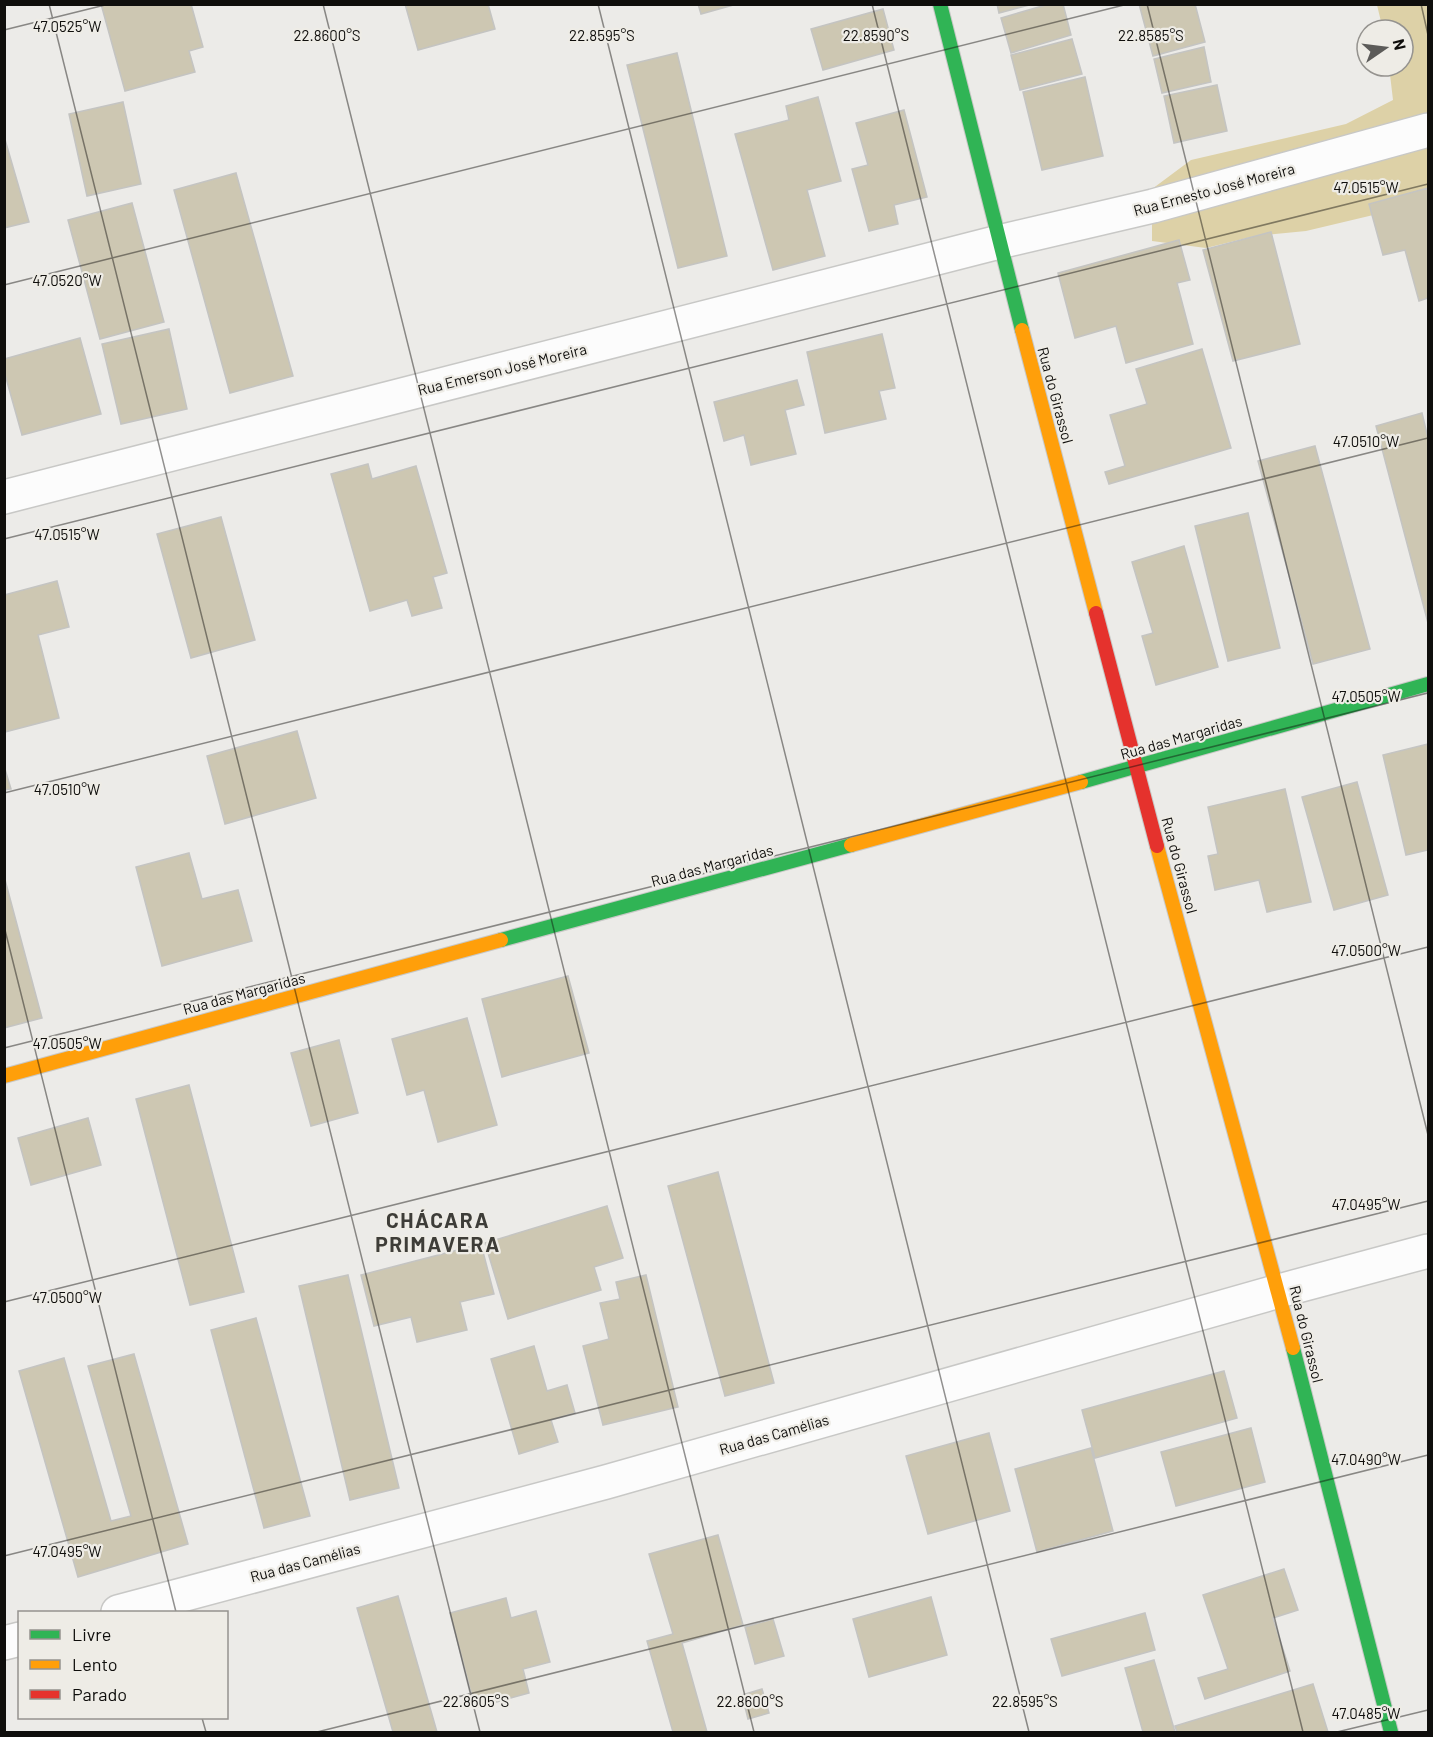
<svg xmlns="http://www.w3.org/2000/svg" width="1433" height="1737" font-family="Barlow,sans-serif">
<style>
.green{fill:#ddd1a7}
.building{fill:#cdc7b2;stroke:#c4c4c2;stroke-width:1.5}
.lines{fill:none;stroke-linecap:round;stroke-linejoin:round}
.street-casing{stroke:#c8c8c6;stroke-width:36}
.fast-casing{stroke:#c8c8c6;stroke-width:16}
.slow-casing{stroke:#c8c8c6;stroke-width:16}
.jam-casing{stroke:#c8c8c6;stroke-width:16}
.street{stroke:#fcfcfc;stroke-width:33}
.fast{stroke:#30b455;stroke-width:14}
.slow{stroke:#ff9f0a;stroke-width:14}
.jam{stroke:#e5322d;stroke-width:14}
.ticks{fill:none;stroke:#0f0e0c;stroke-width:1.5;stroke-opacity:0.45}
.labels{text-anchor:middle;dominant-baseline:central;stroke-width:4.5;stroke-linejoin:round;paint-order:stroke}
.street-label{font-size:15px;fill:#0f0e0c;stroke:#eeece6}
.district-label{font-size:21px;font-weight:bold;letter-spacing:1.5px;fill:#3e3d38;stroke:#eeece6}
.ticks-label{font-size:15px;text-anchor:middle;fill:#0f0e0c;stroke:#eeece6;stroke-width:4.5;stroke-linejoin:round;paint-order:stroke}
</style>
<rect width="100%" height="100%" fill="#ecebe8"/>
<path class="green" d="M1377,5H1428V202L1306,231L1255,236L1206,248L1152,241V189L1191,160L1346,124L1393,100L1389,66H1403V30H1383Z"/>
<path class="building" d="M101,4H191L203,47L189,51L195,72L125,91Z
M405,4H488L495,29L418,50Z
M698,4H737L701,14Z
M997,4H1033L999,13Z
M1049,4H1063L1071,35L1011,53L1001,18Z
M1139,4H1195L1205,42L1153,56Z
M883,9L894,50L823,70L811,29Z
M1072,39L1082,74L1020,90L1011,55Z
M1204,47L1211,82L1162,93L1154,59Z
M677,53L727,256L678,268L627,65Z
M1085,77L1103,156L1042,170L1023,92Z
M1217,85L1227,131L1174,143L1164,96Z
M818,97L841,181L807,190L825,256L773,270L735,134L789,120L786,106Z
M123,102L141,184L87,196L69,114Z
M904,110L927,197L894,205L898,224L869,231L852,169L868,165L856,123Z
M4,136L29,222L4,228Z
M236,173L293,376L230,393L174,190Z
M1428,188V298L1419,301L1405,250L1383,255L1369,204Z
M132,203L164,322L100,339L68,220Z
M1271,232L1300,344L1233,361L1203,250Z
M1179,240L1190,280L1177,283L1193,344L1126,363L1116,326L1075,338L1058,273Z
M169,329L187,409L121,424L102,344Z
M882,334L895,388L879,391L886,419L825,433L807,352Z
M80,338L101,414L22,435L4,371V359Z
M1202,349L1231,448L1109,484L1105,472L1125,466L1110,415L1147,404L1136,369Z
M797,380L804,405L785,410L796,454L751,465L744,435L724,441L714,402Z
M1422,413L1428,438V623L1376,426Z
M1315,446L1370,649L1313,664L1258,461Z
M368,464L372,479L416,466L447,573L433,577L442,608L412,616L407,600L370,611L331,474Z
M1248,513L1280,648L1228,661L1195,526Z
M221,517L255,640L191,658L157,534Z
M1184,546L1218,667L1156,685L1142,636L1153,633L1132,562Z
M57,581L69,627L38,635L59,718L5,732L4,595Z
M297,731L316,798L225,824L207,756Z
M1428,744V850L1406,855L1383,755Z
M4,766L11,789L4,790Z
M1357,782L1388,895L1334,910L1302,797Z
M1285,789L1311,902L1267,912L1259,880L1215,890L1208,856L1218,854L1208,807Z
M189,853L202,899L238,890L252,941L162,966L136,867Z
M4,876L42,1018L4,1028Z
M568,976L589,1053L502,1077L482,999Z
M467,1018L497,1125L438,1142L424,1090L407,1095L392,1039Z
M339,1040L358,1113L311,1126L291,1053Z
M189,1085L244,1292L190,1305L136,1099Z
M88,1118L101,1165L31,1185L18,1138Z
M718,1172L774,1383L725,1396L668,1186Z
M607,1206L623,1258L594,1267L601,1290L508,1319L485,1243Z
M481,1244L494,1294L460,1302L467,1330L417,1342L411,1317L374,1326L361,1275Z
M348,1275L399,1488L350,1500L299,1286Z
M646,1275L678,1407L603,1425L583,1346L609,1339L600,1303L620,1299L616,1282Z
M256,1318L310,1516L264,1528L211,1330Z
M534,1346L547,1391L567,1385L575,1413L551,1420L558,1442L519,1454L491,1359Z
M134,1354L188,1544L78,1577L19,1371L64,1358L111,1521L131,1516L88,1366Z
M1224,1371L1237,1418L1095,1458L1082,1410Z
M1251,1428L1265,1482L1176,1506L1161,1452Z
M989,1433L1010,1511L928,1534L906,1456Z
M1091,1448L1113,1531L1037,1552L1015,1469Z
M718,1535L743,1625L682,1643L707,1732H673L647,1641L673,1634L649,1554Z
M1284,1569L1298,1610L1273,1618L1290,1671L1205,1699L1198,1678L1228,1669L1203,1595Z
M398,1596L437,1732H393L357,1608Z
M931,1597L947,1655L869,1677L853,1619Z
M506,1598L511,1618L536,1611L550,1662L523,1669L529,1693L475,1708L450,1613Z
M1145,1613L1155,1650L1062,1676L1051,1639Z
M773,1619L784,1656L755,1664L745,1627Z
M1154,1660L1175,1732H1143L1125,1668Z
M1313,1684L1328,1732H1177L1175,1726Z
M762,1689L769,1713L748,1719L742,1695Z"/>
<g class="lines">
<g class="street-casing">
<path id="street" d="M4,497L999,242L1153,206L1428,130
M118,1612L606,1482L1279,1291L1428,1251
M4,1643L20,1639"/>
</g>
<g class="fast-casing">
<path id="fast" d="M940,4L1022,330
M1081,782L1428,684
M501,940L851,845
M1293,1348L1391,1732"/>
</g>
<g class="slow-casing">
<path id="slow" d="M1022,330L1096,613
M851,845L1081,782
M1157,846L1293,1348
M4,1076L501,940"/>
</g>
<g class="jam-casing">
<path id="jam" d="M1096,613L1157,846"/>
</g>
<use href="#street" class="street"/>
<use href="#fast" class="fast"/>
<use href="#slow" class="slow"/>
<use href="#jam" class="jam"/>
</g>
<path class="ticks" d="M49,4L480,1732M323,4L754,1732M598,4L1029,1732M872,4L1303,1732M1147,4L1428,1135M1421,4L1428,35M4,30L109,4M4,285L1128,4M4,539L1428,184M4,793L1428,438M4,926L176,1612M4,1048L1428,693M4,1302L1428,947M4,1556L1428,1201M202,1718L206,1732M317,1732L1428,1455M1337,1732L1428,1710"/>
<g class="labels">
<g class="street-label">
<text transform="translate(1214 189) rotate(-15)">Rua Ernesto José Moreira</text>
<text transform="translate(502 369) rotate(-14)">Rua Emerson José Moreira</text>
<text transform="translate(1056 395) rotate(75)">Rua do Girassol</text>
<text transform="translate(1181 737) rotate(-16)">Rua das Margaridas</text>
<text transform="translate(712 865) rotate(-15)">Rua das Margaridas</text>
<text transform="translate(1180 865) rotate(75)">Rua do Girassol</text>
<text transform="translate(244 993) rotate(-15)">Rua das Margaridas</text>
<text transform="translate(1307 1334) rotate(76)">Rua do Girassol</text>
<text transform="translate(774 1434) rotate(-16)">Rua das Camélias</text>
<text transform="translate(305 1562) rotate(-15)">Rua das Camélias</text>
</g>
<g class="district-label">
<text x="438" y="1219">CHÁCARA<tspan x="438" dy="24">PRIMAVERA</tspan></text>
</g>
</g>
<g class="ticks-label">
<text x="67" y="32">47.0525°W</text>
<text x="327" y="41">22.8600°S</text>
<text x="602" y="41">22.8595°S</text>
<text x="876" y="41">22.8590°S</text>
<text x="1151" y="41">22.8585°S</text>
<text x="1366" y="193">47.0515°W</text>
<text x="67" y="286">47.0520°W</text>
<text x="1366" y="447">47.0510°W</text>
<text x="67" y="540">47.0515°W</text>
<text x="1366" y="702">47.0505°W</text>
<text x="67" y="795">47.0510°W</text>
<text x="1366" y="956">47.0500°W</text>
<text x="67" y="1049">47.0505°W</text>
<text x="1366" y="1210">47.0495°W</text>
<text x="67" y="1303">47.0500°W</text>
<text x="1366" y="1465">47.0490°W</text>
<text x="67" y="1557">47.0495°W</text>
<text x="476" y="1707">22.8605°S</text>
<text x="750" y="1707">22.8600°S</text>
<text x="1025" y="1707">22.8595°S</text>
<text x="1366" y="1719">47.0485°W</text>
</g>
<rect width="1433" height="1737" fill="none" stroke="#0f0e0c" stroke-width="12"/>
<rect x="18" y="1611" width="210" height="108" fill="#eeece6" stroke="#95938f" stroke-width="1.5"/>
<rect x="30" y="1630" width="30" height="9" fill="#30b455" stroke="#95938f" stroke-width="1.5"/>
<text x="72" y="1641" font-size="18" fill="#0f0e0c">Livre</text>
<rect x="30" y="1660" width="30" height="9" fill="#ff9f0a" stroke="#95938f" stroke-width="1.5"/>
<text x="72" y="1671" font-size="18" fill="#0f0e0c">Lento</text>
<rect x="30" y="1690" width="30" height="9" fill="#e5322d" stroke="#95938f" stroke-width="1.5"/>
<text x="72" y="1701" font-size="18" fill="#0f0e0c">Parado</text>
<g transform="translate(1385 48) rotate(76)"><circle r="28" fill="#eeece6" stroke="#95938f" stroke-width="1.5"/>
<path d="M0-4.5L10 22L0 15L-10 22Z" fill="#5c5b59"/>
<text y="-9" font-size="16" font-weight="bold" text-anchor="middle" fill="#0f0e0c">N</text>
</g>
</svg>
